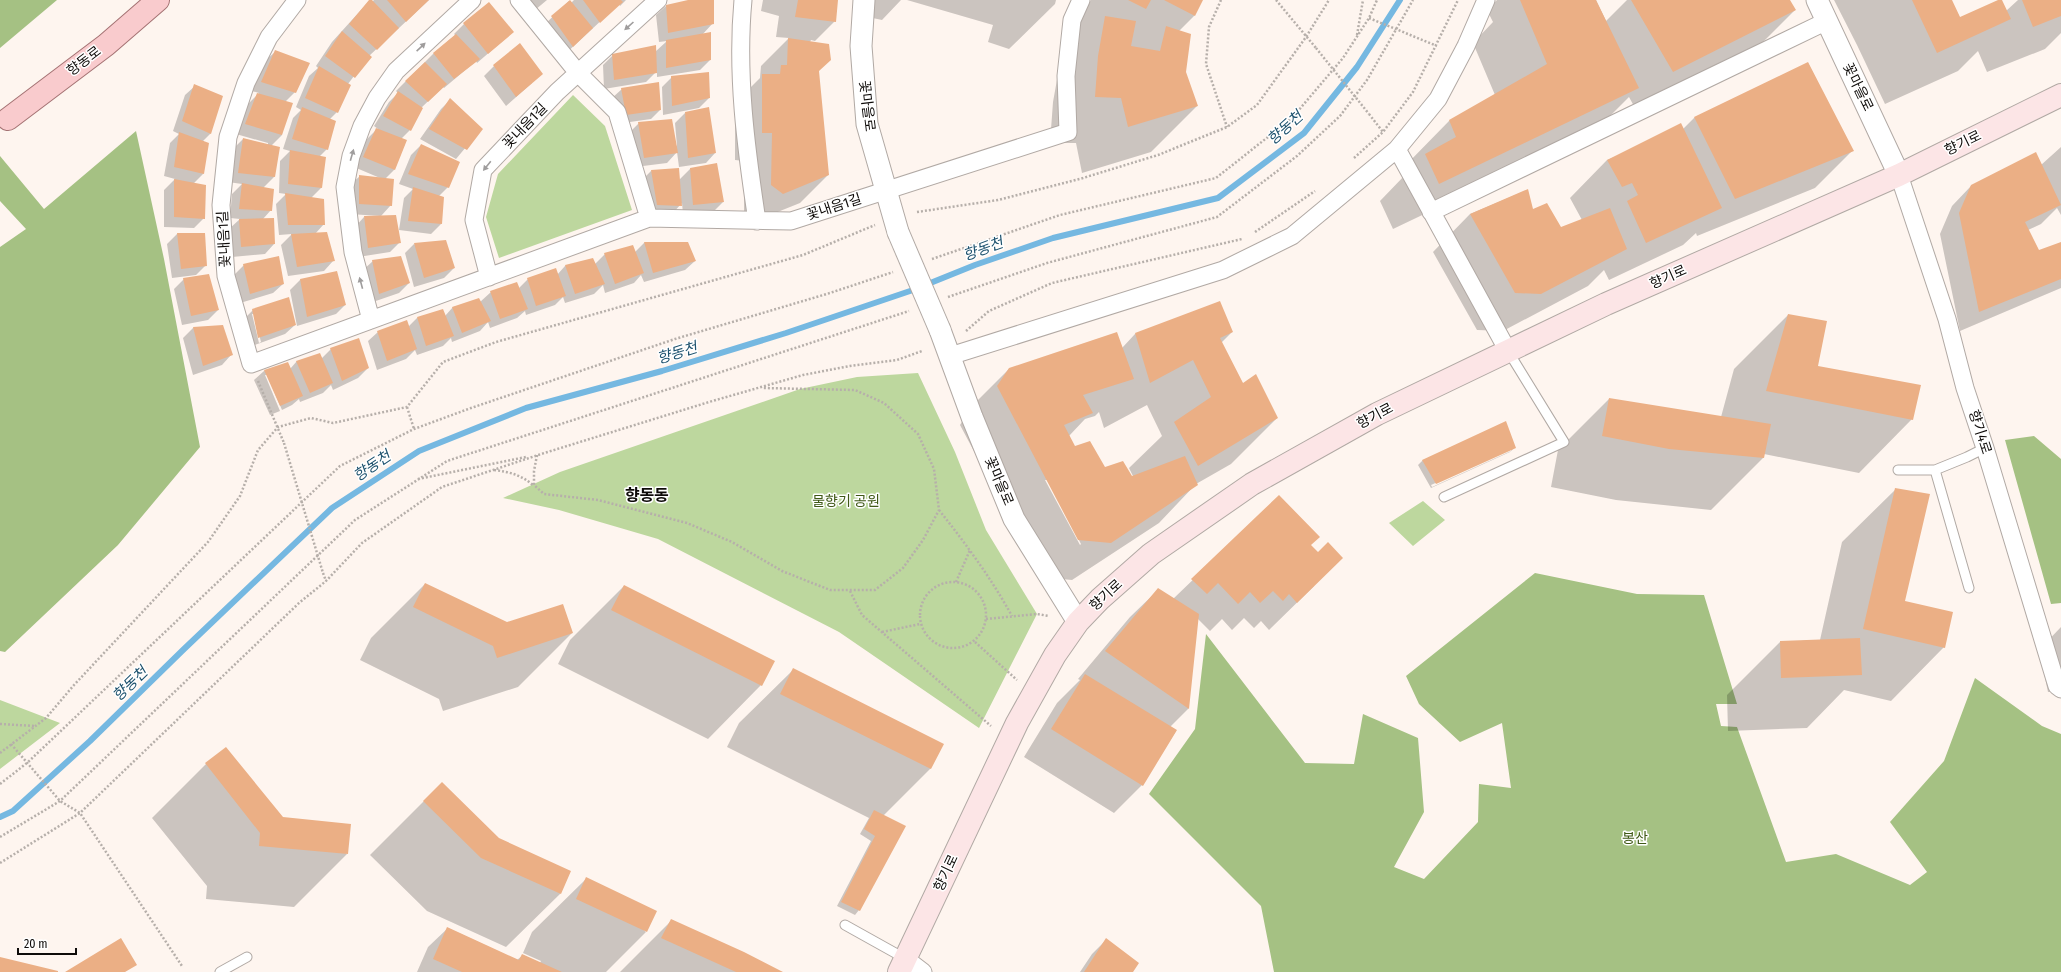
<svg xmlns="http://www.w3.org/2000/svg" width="2061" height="972" font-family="'Fira Sans Condensed','Noto Sans KR',sans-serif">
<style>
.green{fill:#bdd79e}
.forest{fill:#a5c183}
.shadow{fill:#0003;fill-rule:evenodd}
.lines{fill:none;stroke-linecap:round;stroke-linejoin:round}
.stream{stroke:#75b8e1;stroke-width:6}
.building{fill:#ebaf85}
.service-casing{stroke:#b1a9a4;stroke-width:11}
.minor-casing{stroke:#b1a9a4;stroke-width:19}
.tertiary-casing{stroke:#b1a9a4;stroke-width:23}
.secondary-casing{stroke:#b1a9a4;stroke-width:24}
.primary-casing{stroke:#a47273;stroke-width:24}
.path{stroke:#b6afaa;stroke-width:2.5;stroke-dasharray:2 2;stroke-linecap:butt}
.service{stroke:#fff;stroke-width:9}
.minor{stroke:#fff;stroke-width:17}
.tertiary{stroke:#fff;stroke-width:21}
.secondary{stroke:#fce5e6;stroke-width:22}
.primary{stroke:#f9cbcd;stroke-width:22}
.tertiary-bridge-casing{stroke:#b1a9a4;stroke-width:23;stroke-linecap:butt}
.path-bridge{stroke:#b6afaa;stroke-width:2.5;stroke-dasharray:2 2;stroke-linecap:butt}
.tertiary-bridge{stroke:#fff;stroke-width:21}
.oneway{fill:#9f9d9d}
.labels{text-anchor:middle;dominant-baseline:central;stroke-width:3;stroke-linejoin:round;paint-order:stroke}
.street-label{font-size:14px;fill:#0e0b09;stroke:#fff}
.park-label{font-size:14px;fill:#405917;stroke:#fff}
.water-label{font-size:15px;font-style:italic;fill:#1e526e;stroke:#fff}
.quarter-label{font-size:16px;font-weight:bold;fill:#0e0b09;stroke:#fff}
</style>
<rect width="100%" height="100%" fill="#fef5ef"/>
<path class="green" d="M573,95L605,126L632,210L499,258L486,217L498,174Z
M918,373L955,452L986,530L1037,614L979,728L839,632L658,539L559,510L503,498L560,472L800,389L857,377Z
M1423,501L1445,520L1413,546L1389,523Z
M0,700L60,723L0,769Z"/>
<path class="forest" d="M0,0H57L0,48Z
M136,131L164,259L200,447L118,545L5,652L0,651V247L26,229L0,201V156L44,209Z
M2034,436L2061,459V603L2051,604L2005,440Z
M1535,573L1637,594L1704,595L1737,704H1716L1721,726L1737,727L1786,862L1836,854L1910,885L1927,872L1890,822L1944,761L1975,678L2042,726L2061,734V972H1274L1261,906L1149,794L1195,729L1206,634L1305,763L1354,764L1363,714L1418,738L1424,812L1394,867L1424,879L1478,822L1479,784L1511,788L1502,723L1460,742L1419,704L1406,676Z"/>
<path class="shadow" d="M370,0L372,2L374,0H429L369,56L348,84L337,112L329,120L327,149L319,157L325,158L321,188L311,198L324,224L315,234L333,261L324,271L288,276L281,245L292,234L279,235L276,204L286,194L279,193L280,161L290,151L283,149L293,118L301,110L296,107L309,76L318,68L316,66L332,42Z
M516,0H547L529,15Z
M574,0H626L620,6L619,4L563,56L542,27L569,1L571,3Z
M692,0H713V23L702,35L710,60L700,70L657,77V71L646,82L604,89L603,65L613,55L655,52L667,41L659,42L656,15L666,6Z
M763,0H837L835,21L815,41L811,40L810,42L818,72L828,175L800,203L755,221L744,213V161L735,160V103L760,78L761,66L789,38L776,37L779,16L761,11Z
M858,0H901L882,20L854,14Z
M907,0H1056L1055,4L1009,49L988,42L993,25Z
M1091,0H1202L1194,16L1179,31L1185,72L1197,106L1151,152L1082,173L1076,143H1050L1053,102L1060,63L1079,44L1070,39Z
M1497,0H1596L1606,21L1627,0H1789L1795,10L1757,48L1635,108L1629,97L1592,134L1393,229L1380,201L1406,174L1404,167L1449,121L1495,95L1473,43L1493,22L1487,10Z
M1834,0H1951L1960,18L2001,0L2006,11L2018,0H2061V33L2045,49L1987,72L1978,51L1958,71L1885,104L1857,45Z
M464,24L513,32L477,63L476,61L444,88L443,87L421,108L410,130L401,139L406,141L394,170L385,179L391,205L381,216L349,214L350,185L360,176L380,178L354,167L367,139L376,130L382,132L374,126L389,102L398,93L396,91L433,54L455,35L454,34Z
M275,52L295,92L285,102L282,135L271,146L274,177L263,188L271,210L263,219L274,244L265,254L232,257L229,229L240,219L230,218L232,194L242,184L228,182L233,149L243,139L268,145V143L236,134L248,104L259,93L252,91L265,61Z
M1808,63L1852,151L1815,188L1697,236L1696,233L1683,245L1609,280L1604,270L1588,286L1503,331L1477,330L1433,252L1470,214L1527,190L1532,211L1561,229L1582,220L1570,198L1607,160L1683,129L1694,118Z
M494,66L532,83L506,106L484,76Z
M672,77L709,98L699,108L663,115L662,87Z
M195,86L211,133L202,142L203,174L193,184L204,218L194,228L164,227V190L175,179L164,176L170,143L179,134L173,131L185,95Z
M622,89L660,110L651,119L616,124L612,98Z
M450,100L481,129L456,159L420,139L441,109Z
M685,113L715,153L706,163L679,167L677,152L667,163L635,167L629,133L639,123L677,146L675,123Z
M421,145L448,187L439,196L441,224L431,234L399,230L404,198L413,189L399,184L411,155Z
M2061,147V215L2057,208L2041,224L2028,230L2038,252L2061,243V288L1960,331L1940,234L1952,206L1971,186L2041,165Z
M716,164L723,202L713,212L683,214L682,203L671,215H647L641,181L651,171L679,180L690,169Z
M364,217L399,243L390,252L358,257L355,227Z
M177,234H204L206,265L196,275L172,278L167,244Z
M644,243H687L695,261L685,270L644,282L641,275L634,283L605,293L603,285L594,294L565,303L563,297L555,305L526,315L525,311L517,318L490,328L488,322L480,331L452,342L451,338L443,346L417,355L415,350L406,359L377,370L368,341L378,332L408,327L417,318L445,316L453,307L480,302L491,292L519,288L528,279L557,275L565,266L592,259L595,264L605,254L635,252Z
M414,244L454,268L444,278L414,287L405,253Z
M373,261L409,283L399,293L370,303L363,270Z
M244,265L283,284L273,293L240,303L234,275Z
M336,272L345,305L336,314L297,326L290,290L300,280Z
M184,279L218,310L208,320L182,325L174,289Z
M253,310L295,325L285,334L249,347L243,320ZM252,314H254L261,342L259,343Z
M1788,315L1817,366L1912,419L1859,473L1764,454L1763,458L1711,510L1616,500L1551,487L1558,450L1609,399L1721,417L1734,369Z
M222,326L231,355L222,365L193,375L183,338L193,328Z
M1232,332L1221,343L1243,384L1277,418L1231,464L1196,484L1159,523L1072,580L1041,577L960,425L971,407L1009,369L1122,348L1135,334ZM1147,405L1162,436L1129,468L1134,478L1133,479L1105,468L1074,447L1069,436L1085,419L1095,416L1099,412L1104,428ZM1045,480H1048L1081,544L1080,545Z
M331,349L368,368L358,378L333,390L331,385L323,393L300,402L299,399L292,405L282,410L267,375H265L280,411L270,415L254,380L264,371L287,363L290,369L297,361L321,359Z
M1515,447L1510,452L1431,488L1418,465L1423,460ZM1511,449V451L1432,487L1431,485Z
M1896,489L1904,601L1944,647L1891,701L1844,690L1807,728L1728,731L1727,695L1780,642L1820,640L1842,542Z
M1279,497L1310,545L1314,586L1269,630L1261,621L1254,628L1244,618L1232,630L1222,619L1210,631L1197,618L1188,709L1170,727L1176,731L1142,785L1114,813L1024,757L1057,703L1080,680L1078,679L1130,617L1158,590L1173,599Z
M425,584L507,623L572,633L518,687L443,711L439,699L360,660L371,638Z
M624,586L761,685L708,739L558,664L570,640Z
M2061,627V691L2048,692L2039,650Z
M793,670L931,768L883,816L859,910L855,915L837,906L871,841L860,834L869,818L727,747L739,723Z
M226,749L283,818L347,854L294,907L206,899L207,886L152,818L206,764Z
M442,783L498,839L570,872L560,894L506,947L427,911L370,855Z
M586,879L646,932L606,972H417L428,947L448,928L517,960L523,955L540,963L541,961L523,953L532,932Z
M672,920L780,972H620Z
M1106,940L1132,972H1080L1092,954Z"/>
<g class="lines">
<path class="stream" d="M0,817L13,811L90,741L183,650L332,508L419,451L526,408L662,371L786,333L913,290L975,265L1053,238L1218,198L1304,133L1357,67L1400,0"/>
</g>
<path class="building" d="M369,0H372L399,28L377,50L349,24Z
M387,0H429L406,22Z
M570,0L593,28L573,47L551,16Z
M583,0H621L623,2L600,23Z
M688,0H714V24L668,33L666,5Z
M798,0H838L836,22L795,17Z
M1128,0H1151L1146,9Z
M1164,0H1203L1195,16Z
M1520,0H1596L1639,88L1439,184L1425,154L1456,137L1449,120L1547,64Z
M1631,0H1790L1796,10L1673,72Z
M1912,0H1952L1960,17L1998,0H2002L2011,19L1937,53Z
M2022,0H2061V16L2033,27Z
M489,2L514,32L488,54L463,23Z
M1105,16L1136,21L1131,46L1160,51L1166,26L1191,34L1186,72L1198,106L1128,127L1121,98L1095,97L1098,56Z
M342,31L372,57L355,78L325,56Z
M711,32V60L666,68V40Z
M456,34L480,59L454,79L433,53Z
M788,38L829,44L831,60L819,71L829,175L783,194L771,185L772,133H762V74H780L781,65H787Z
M520,43L543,74L516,97L493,65Z
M656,45L657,73L614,80L612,54Z
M275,50L310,63L296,93L261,82Z
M425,62L447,84L428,102L405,81Z
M1808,62L1854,151L1735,199L1694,117Z
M319,66L351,85L338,113L305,98Z
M709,72L710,98L672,106L671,76Z
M659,82L661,110L626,115L621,88Z
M194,84L223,96L211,134L182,121Z
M398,91L423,108L411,131L383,116Z
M257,93L293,103L282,135L245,124Z
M450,98L483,129L467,150L429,129Z
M302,107L336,121L328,150L292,139Z
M709,107L716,153L688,158L685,112Z
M672,119L678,153L644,158L638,122Z
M1681,123L1722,208L1646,243L1627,201L1638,195L1632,183L1622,187L1607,160Z
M376,128L407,140L395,170L363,157Z
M179,132L209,143L204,174L174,167Z
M243,138L280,147L275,177L238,173Z
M421,144L460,162L449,188L408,174Z
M290,150L326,157L322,188L288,184Z
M2036,152L2061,205L2025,222L2039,250L2061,242V279L1979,312L1959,213L1971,185Z
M717,163L724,202L693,205L690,168Z
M679,168L682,206L657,205L651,170Z
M359,175L394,179L392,206L359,204Z
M174,179L206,185L205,219L174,217Z
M242,183L274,189L272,211L239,209Z
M413,187L444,197L442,224L408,221Z
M1528,189L1533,209L1547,203L1561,227L1610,208L1627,249L1541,294L1515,293L1470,214Z
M285,193L324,199L325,225H288Z
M396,215L401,243L368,248L364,216Z
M274,218L275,244L241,247L239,219Z
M327,232L335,261L297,267L291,234Z
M177,233H205L207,266L181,269Z
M446,240L455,268L424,278L414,243Z
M644,242H688L696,261L653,273Z
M633,245L644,273L615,284L604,253Z
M279,256L284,284L250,294L243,264Z
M401,256L410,283L379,294L372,260Z
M593,258L605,284L575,294L565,265Z
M556,268L566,296L536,306L527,278Z
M337,271L346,305L307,317L300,279Z
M209,274L219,310L191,316L183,278Z
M517,282L528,309L500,319L490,291Z
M289,297L296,325L258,338L252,309Z
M479,298L491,321L462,333L452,307Z
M1220,301L1233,332L1220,338L1243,383L1256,374L1278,418L1198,466L1174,422L1211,397L1193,360L1150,383L1135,333Z
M443,309L454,336L426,346L417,317Z
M1788,314L1827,321L1818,366L1921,385L1913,420L1766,391Z
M407,320L417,349L387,361L377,331Z
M223,325L233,355L203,366L193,327Z
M1117,332L1134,379L1083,395L1093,413L1064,425L1075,446L1090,441L1105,467L1123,461L1132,476L1185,456L1198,485L1111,543L1078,540L997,386L1009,368Z
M359,338L369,368L342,381L330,348Z
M320,353L333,383L310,393L296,361Z
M288,362L303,396L280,406L264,370Z
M1609,398L1771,424L1764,458L1669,449L1602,436Z
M1506,421L1516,448L1436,484L1422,460Z
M1895,488L1930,494L1905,601L1953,612L1945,648L1863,629Z
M1279,495L1320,537L1311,545L1318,552L1328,542L1343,558L1297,603L1289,594L1283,601L1273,591L1260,603L1250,592L1238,604L1218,583L1207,594L1191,579Z
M425,583L507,622L563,604L573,633L497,658L493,646L413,607Z
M624,585L775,661L762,686L611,610Z
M1158,588L1199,614L1189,709L1105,651Z
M1860,638L1862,675L1781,678L1780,641Z
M793,668L944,744L931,769L780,694Z
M1085,674L1177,730L1143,786L1051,729Z
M226,747L283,817L351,824L348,854L259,846L260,833L205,763Z
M442,782L499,838L571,871L561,894L481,858L423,801Z
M874,810L906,826L860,911L841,902L875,836L864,829Z
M586,877L657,911L647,932L576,899Z
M671,919L744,952L783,972H736L661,938Z
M447,927L519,960L522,954L562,972H462L433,959Z
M121,938L137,965L125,972H65Z
M1106,938L1139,963L1133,972H1084Z
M0,957L58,971V972H0Z"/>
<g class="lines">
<g class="service-casing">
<path id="service" d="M1898,470H1935L1967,457L1985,448
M1935,470L1969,588
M1444,497L1564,442L1508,351
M845,925L906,959
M220,972L247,957"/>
</g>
<g class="minor-casing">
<path id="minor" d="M297,0L269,37L246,83L228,137L221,205L226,276L251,364L649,218L791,221L1068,132L1066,76L1072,20L1081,0
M519,0L578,73L617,112L649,218
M743,0C736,74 746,148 757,221
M1397,149L1508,351
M1899,175L1947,319L1965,388L1985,448L2057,686L2061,689
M1431,212L1827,21
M489,277L474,220L483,170L557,92L658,0
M371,320L353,252L345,187L351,156L362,126L377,98L396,71L472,0
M950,356L1223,270L1292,236L1397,149L1438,99L1466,46L1486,0
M906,959L923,972"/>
</g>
<g class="tertiary-casing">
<path id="tertiary" d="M864,0L861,46L867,124L898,232
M1817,0L1899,175
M940,330L972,417L1014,519L1078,622"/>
</g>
<g class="secondary-casing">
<path id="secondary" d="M899,972L1017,723L1055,655L1078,622L1100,599L1151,554L1252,484L1377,414L1606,304L1899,175L2061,95"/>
</g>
<g class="primary-casing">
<path id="primary" d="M8,119L106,45L158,0"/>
</g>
<path class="path" d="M1221,0L1209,27L1206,64L1227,127
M1276,0L1316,48
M1369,18L1437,46
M1357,35L1363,0
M1369,114L1383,132
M1354,158L1383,132L1413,92L1458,0
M917,212L998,200L1083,178L1158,155L1227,127L1257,105L1306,37L1329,0
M1255,232L1315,191
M932,259L1060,215L1216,178L1292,118L1343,58L1369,18L1377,0
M948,297L1047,263L1217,217L1297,156L1340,116L1367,80L1413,0
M966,331L989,311L1052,283L1242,239
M258,381L284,443
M407,407L414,429
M537,455L534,471V485L544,494L598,500L687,523L732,542L782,571L830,590H875L903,568L923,540L939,510L934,469L918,434L884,403L855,390L763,388
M494,470C510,472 521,475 533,485
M418,479L526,457
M939,510C966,544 991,578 1012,616
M323,573L326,581
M920 615a33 33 0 1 1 66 0a33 33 0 1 1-66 0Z
M956,582L970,550
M850,591L862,615L991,726
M986,619L1037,614L1049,616
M882,632L920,624
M975,642L1017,680
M0,724L35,726
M11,744L60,801L80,813L182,966
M0,753L46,718L74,685L208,542L240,496L258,450L278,427L311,418L333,423L407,407L443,362L496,342L803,255L875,225
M0,784L27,763L66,726L340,466L414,429L471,408L675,339L830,293L893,272
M0,837L60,801L355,520L447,461L909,311
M0,863L80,813L299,603L326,581L362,543L442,487L538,455L709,402L803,375L850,366L897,360L922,351"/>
<use href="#service" class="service"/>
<use href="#minor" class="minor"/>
<use href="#tertiary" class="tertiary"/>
<use href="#secondary" class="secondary"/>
<use href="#primary" class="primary"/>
<g class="tertiary-bridge-casing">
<path id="tertiary-bridge" d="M898,232L940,330"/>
</g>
<path class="path-bridge" d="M1316,48L1369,114
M284,443L323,573"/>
<use href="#tertiary-bridge" class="tertiary-bridge"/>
</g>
<defs><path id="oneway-solid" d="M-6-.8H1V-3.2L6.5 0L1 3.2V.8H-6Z"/></defs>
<g class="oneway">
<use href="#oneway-solid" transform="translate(629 26) rotate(138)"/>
<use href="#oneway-solid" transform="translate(421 47) rotate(-43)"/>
<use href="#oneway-solid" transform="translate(352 155) rotate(-74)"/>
<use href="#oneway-solid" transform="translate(487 166) rotate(129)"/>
<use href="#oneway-solid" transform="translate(361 283) rotate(-105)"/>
</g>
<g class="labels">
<g class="street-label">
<text transform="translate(84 61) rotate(-37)">향동로</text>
<text transform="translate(1858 87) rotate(64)">꽃마을로</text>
<text transform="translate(867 106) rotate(83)">꽃마을로</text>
<text transform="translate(525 126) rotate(-46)">꽃내음1길</text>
<text transform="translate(1963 143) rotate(-26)">향기로</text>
<text transform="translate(834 207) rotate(-18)">꽃내음1길</text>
<text transform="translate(224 239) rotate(-93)">꽃내음1길</text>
<text transform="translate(1668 277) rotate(-24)">향기로</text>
<text transform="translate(1375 416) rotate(-28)">향기로</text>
<text transform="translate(1980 432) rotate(72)">향기4로</text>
<text transform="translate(999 481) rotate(67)">꽃마을로</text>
<text transform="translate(1106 595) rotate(-43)">향기로</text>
<text transform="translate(946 873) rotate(-65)">향기로</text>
</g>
<g class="park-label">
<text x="846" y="501">물향기 공원</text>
<text x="1635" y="838">봉산</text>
</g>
<g class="water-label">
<text transform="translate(1285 128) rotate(-42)">향동천</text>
<text transform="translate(983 249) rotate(-20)">향동천</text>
<text transform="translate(677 353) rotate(-17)">향동천</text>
<text transform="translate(372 466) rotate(-34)">향동천</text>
<text transform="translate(130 684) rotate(-44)">향동천</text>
</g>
<g class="quarter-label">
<text x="647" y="495">향동동</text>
</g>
</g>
<path d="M18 948v6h58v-6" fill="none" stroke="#0e0b09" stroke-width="2"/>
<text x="24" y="948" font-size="12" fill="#0e0b09" stroke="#ffffff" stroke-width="3" paint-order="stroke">20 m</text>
</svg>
